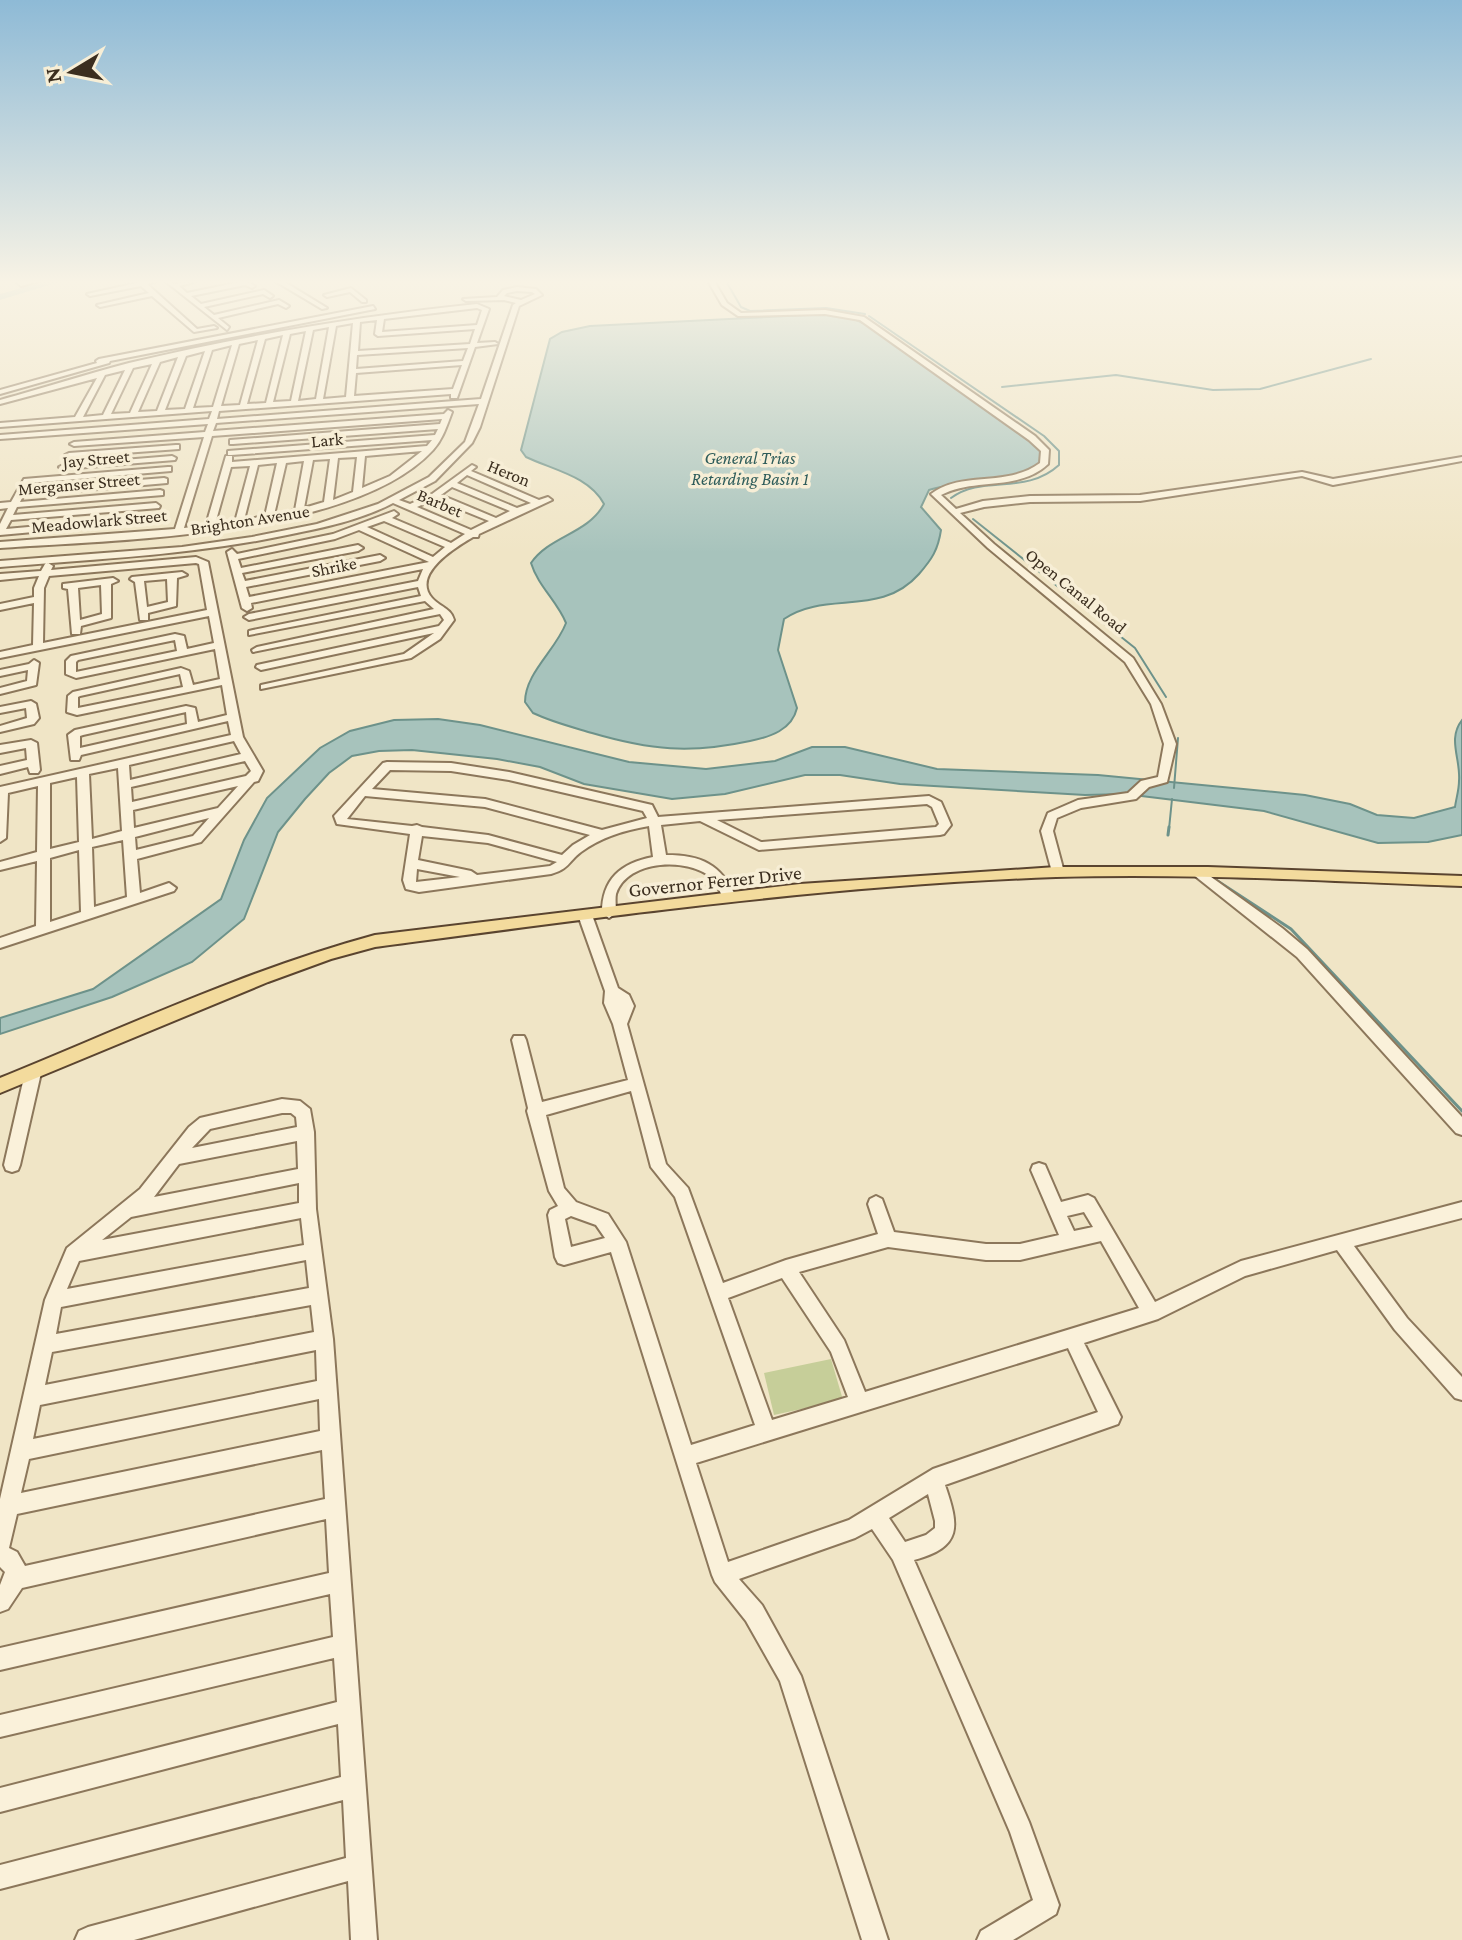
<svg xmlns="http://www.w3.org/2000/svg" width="1462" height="1940" font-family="'Crimson Pro',serif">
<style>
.green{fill:#c6ce99}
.water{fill:#a7c3bc;stroke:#6d928a;stroke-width:2}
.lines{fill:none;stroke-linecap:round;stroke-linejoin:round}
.stream-far1{stroke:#6d928a;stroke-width:2}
.stream{stroke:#6d928a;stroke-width:3}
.river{fill:#a7c3bc;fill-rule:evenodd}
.minor-casing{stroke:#8c775b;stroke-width:4}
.major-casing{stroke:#5a442f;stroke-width:4}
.minor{fill:#faf1da;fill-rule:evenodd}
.major{fill:#f3db9d;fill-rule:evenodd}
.labels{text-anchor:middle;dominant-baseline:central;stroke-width:7;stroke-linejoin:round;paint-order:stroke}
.far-street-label{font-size:18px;fill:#3b2e1f;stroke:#f7eed6}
.far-water-label{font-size:18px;font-style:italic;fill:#2e5c5a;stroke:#f7eed6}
.street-label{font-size:20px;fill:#3b2e1f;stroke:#f7eed6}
</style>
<rect width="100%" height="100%" fill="#f0e5c6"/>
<path class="green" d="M831,1359L843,1400L774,1415L764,1373Z"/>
<path class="water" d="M826,314L852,318L867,325L1037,445L1043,453V459C1020,490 963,478 929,490L921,507L941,530C938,550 932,559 919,574C880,618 827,590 784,619L778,650L797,708C792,730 770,737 750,741C690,754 650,750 592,733C572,727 552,722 533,713L525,702C525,673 556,650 566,623C557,601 538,586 531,563C549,536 588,534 604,504C589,476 553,470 526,457L521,450L550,339L562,332L590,326Z
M438,719L480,725L629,762L706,769L775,761L812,747H845L937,769L1098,775L1305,795L1350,804L1377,815L1414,818L1455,807C1456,799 1459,790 1459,781C1461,759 1447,739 1462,720V835L1428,842L1378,843L1264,811L1125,794L1085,795L900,784L840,775H805L725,794L672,799L584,784L540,767L497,759L412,750L379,751L352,756L329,773L305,799L278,832L244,919L192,962L112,997L0,1034V1018L93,989L221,899L244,840L267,798L320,748L350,731L394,720Z"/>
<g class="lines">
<path class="stream-far1" d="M726,281L741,307L750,311L826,308L865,314
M869,316L1044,436L1059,451V465C1025,496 983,474 951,498
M1002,387L1116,375L1213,390L1260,389L1371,359
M973,519L1135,648L1166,697
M1174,788L1178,738
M1169,829L1172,799"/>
<path class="stream" d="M1168,835L1169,827
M1216,880L1291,929L1462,1111"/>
<path class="river" d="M47,281H62L0,300V294Z"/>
<g class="minor-casing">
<path id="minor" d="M15,281H39L21,286Z
M136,281H158L147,284L197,329L214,326L217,328L194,332L152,296L100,307L97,305L149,293L141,286L90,296L87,294L137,283Z
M165,281L175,284L197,281L179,286L187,293L245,281L255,286L252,288L245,285L191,296L201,304L264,290L273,296L270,298L263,294L204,307L214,315L279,300L289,306L286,308L278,304L218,318L229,327L227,330Z
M275,281H283L327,308L322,309Z
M708,281H714L727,303L741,313L825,310L864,317L1035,436L1049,450L1048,464C1018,492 975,477 941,495L956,509L983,501L1030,496L1140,495L1302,472L1333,479L1462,457V461L1333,485L1302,476L1140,501L1030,502L984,507L960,513L994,544L1133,658L1161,704L1176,744L1167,782L1149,787L1136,799L1081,808L1057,818L1053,831L1064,872L1058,876L1052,872L1041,831L1048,813L1078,800L1128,793L1141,781L1158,777L1164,744L1151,704L1125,662L988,548L931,494C963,470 1006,488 1040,463L1041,451L1029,440L860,320L825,314L738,316L722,305Z
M517,287L536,289L542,295L519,306L480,427L472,443L435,481L399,500L410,504L432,494L472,465L476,467L471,471L539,500L548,497L552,500L479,534L478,537H473C456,547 411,574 432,598C440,607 451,608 454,620L440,639L411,658L261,689V685L404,654L434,633L261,670L256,667L257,665L439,626L444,620L440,614L253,652L252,650L257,647L434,609L425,601L249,635V631L253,630L421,596L418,587L249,620L244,617L249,614L418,581L423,569L251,603L252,608L247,611L242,608L227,552L232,549L237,554L333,534L394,511L398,514L392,518L451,543L465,534L393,503C361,520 322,528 287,535C193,555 96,559 0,567V561L182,547L252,537L317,524L378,504L429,477L465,442L479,404L216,423L213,431L444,414L448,410L452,412C447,425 443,439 433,450C353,537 115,540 0,548V542L175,529L204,437L74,446L70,444L74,442L205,432L208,424L0,439V435L209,419L212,411L0,427V423L75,417L97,378L0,404V400C43,388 87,374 129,363C242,336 360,316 477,304L489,309L477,343L495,342L498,344L475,347L457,398H451V394L219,411L217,419L481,399L513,305L516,303L504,300L466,301L463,299L497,297L503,290ZM517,291L532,292L535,294L521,300L504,296L507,293ZM477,308L482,310L477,325L382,332L384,319ZM377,320L375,334L378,336L475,329L470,344L358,351L360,322ZM353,323L346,397L323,399L336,326ZM329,327L316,399L298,401L313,330ZM306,331L291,401L273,402L290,334ZM283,335L266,403L247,404L265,339ZM258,340L240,405L221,406L239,344ZM232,345L213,407L193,408L212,350ZM468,348L463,361L356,369L357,355ZM205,351L185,409L165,410L186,356ZM178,357L157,411L138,412L160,362ZM152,364L130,413L111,414L133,368ZM462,365L453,389L354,396L356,373ZM125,370L103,415L83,417L105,375ZM442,419L440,424L230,440V444H233L438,429L435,435L228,451V455H231L432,440L427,446L232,462V456H226L206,525L184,528L212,436ZM422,451L390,476L362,488L365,456ZM357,457L353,492L333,500L338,458ZM330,459L324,502L304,508L313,460ZM304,461L295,510L274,515L286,463ZM277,463L265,516L244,520L258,465ZM250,466L235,522L215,524L231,467ZM467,475L531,503L517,508L457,483ZM452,487L510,511L496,518L441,495ZM435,499L489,521L471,530L417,507ZM384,521L445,547L433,557L367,527ZM359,530L429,562L249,597L246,587L380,561L385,558L380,555L245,581L242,573L358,551L363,548L358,545L241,568L238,559L335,539Z
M351,288L366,300V302H362L350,292L327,297L324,295Z
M373,306L375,309L110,361L109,363L0,394V390L97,363L96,361L99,359Z
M176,445H179V449L69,457L65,455L69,453Z
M172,456L176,458L175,460L63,469L59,467L63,465Z
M168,467H171V471L30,483L20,502L160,490L163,491V495L17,507L13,515L156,503L160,506L159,508L11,520L6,529L152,516L155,517V521L0,535V524L8,508L0,509V503L11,502L24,479Z
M164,478L167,479V483L52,493L48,490L52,487Z
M196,557L208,562L243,737L263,771L258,781L254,782L201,842L137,859L140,893L169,883L176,888L174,891L0,948V938L36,926L37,861L0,870V862L37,852L38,786L8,793L6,838L0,842V787L231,735L228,721L81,755L79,760H71L68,735L75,730L186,706L195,708L198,722L227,715L222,685L77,715L67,712L68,696L73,692L181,668L189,671L193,685L220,679L215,649L76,678L66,674V661L71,656L175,634L184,636L187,649L214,643L209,616L0,658V652L33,645L34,603L0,610V604L34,597V588L39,576L0,580V574L41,571L45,564L48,563L53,566L51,570ZM196,563L199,564L207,610L43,643L44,588L49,576ZM175,640L177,651L76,672V662L78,660ZM180,674L183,687L78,708V697L80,696ZM186,712L187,724L80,748V736L83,735ZM234,741L241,754L130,780L129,765ZM245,761L251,771L246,776L132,802L131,787ZM118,768L122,831L92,839L89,774ZM77,777L79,842L50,849V783ZM238,786L218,808L134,828L133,810ZM209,818L193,836L136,850L135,837ZM123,840L127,897L94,907L92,847ZM79,850L81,912L50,922V858Z
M182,572L187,575L177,578L176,606L148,613V620H140L135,582L130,579L132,577ZM167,579L168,602L147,607L144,581Z
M113,578L118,581L111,584V618L81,626L80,634H72L68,589L63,588V584ZM101,585L102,614L80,620L78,588Z
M34,660L39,663L36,685L0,694V688L27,681L28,670L0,676V670L29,664Z
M31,701L36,704L39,718L34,724L0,732V726L27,718L26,708L0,713V707Z
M31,740L37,743L40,770L38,773H30L28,767L0,774V766L27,760L26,748L0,753V745Z
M387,762L451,763L509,772L652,805L658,817L929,796L941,802L951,825L944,834L940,835L759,850L700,821L661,825L666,855C701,855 721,864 736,897L734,900H724C720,893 718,884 712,878C689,857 627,859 616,894C615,899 616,907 616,913L609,918L602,913C602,879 621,863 653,857L649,826C625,830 601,837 581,852C568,862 569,869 551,874L419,892L406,889L403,880L410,834L337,824L334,816L383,763ZM390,770L451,771L509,780L643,811L647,818L602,830L485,799L372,789ZM365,796L485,807L590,835L573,845L562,855L488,835L422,827L417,825L412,826L347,819ZM927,804L932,807L939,824L936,827L761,842L717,820ZM422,836L488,843L557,862L550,866L477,875L471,871L418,860ZM417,869L460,877L416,882Z
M1200,869L1282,928L1307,949L1462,1117V1135L1456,1133L1297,957L1195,876L1194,873L1195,870Z
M585,910L592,915L618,988L629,995L634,1006L627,1024L666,1164L688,1188L723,1283L786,1260L878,1234L868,1204L870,1199L876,1196L882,1199L894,1232L986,1244H1020L1059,1235L1031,1170L1033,1165L1039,1163L1045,1165L1061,1202L1088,1195L1094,1198L1155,1302L1241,1261L1462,1202V1218L1354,1246L1407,1318L1462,1377V1400L1455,1398L1395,1330L1337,1250L1245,1276L1158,1319L1084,1343L1121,1417L1118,1424L945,1485C959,1526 963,1547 914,1560L1029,1822L1059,1905L1056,1914L1013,1940H977L981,1931L1033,1900L1010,1832L893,1560L872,1529L855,1538L739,1579L762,1605L801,1676L888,1940H862L780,1681L746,1621L715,1582L712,1575L611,1252L564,1265L558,1263L555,1257L548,1215L550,1210L558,1206L549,1191L527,1111L528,1108L512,1040L514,1036H524L526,1040L542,1102L628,1080L613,1024L604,1003L605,991L578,915ZM631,1091L651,1167L675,1197L755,1425L691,1445L626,1242L608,1214L576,1202L564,1188L546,1115ZM1084,1212L1093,1227L1074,1231L1067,1216ZM571,1216L596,1225L605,1238L571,1247L565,1219ZM1101,1241L1139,1308L865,1392L844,1340L799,1272L888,1247L986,1260H1020ZM782,1278L831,1352L848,1397L772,1420L728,1298ZM1068,1348L1098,1412L933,1469L849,1520L728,1562L696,1463ZM928,1494L935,1521V1528L926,1535L905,1542L889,1518Z
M33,1067L38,1069L41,1073L20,1165L18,1170L12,1172L6,1170L4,1165L25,1073L28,1069Z
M282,1099L300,1101L310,1109L314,1132L316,1209L333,1339L377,1940H351L348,1881L134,1940H75L79,1931L88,1927L346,1858L343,1800L0,1889V1865L341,1777L338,1724L0,1812V1788L337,1702L334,1658L0,1737V1715L333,1637L330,1594L0,1670V1648L329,1573L326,1519L22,1588L8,1609L0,1612V1585L5,1572L0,1567V1499L45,1300L67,1248L140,1189L189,1127L200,1118ZM282,1113H291L296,1117L297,1127L192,1148L210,1129ZM297,1141L298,1169L154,1197L179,1164ZM299,1183V1203L102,1240L131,1217ZM301,1218L304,1245L67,1289L79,1261ZM306,1260L309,1288L56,1334L61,1307ZM311,1305L314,1332L45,1385L52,1352ZM316,1350L317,1381L33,1439L40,1405ZM319,1399L320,1431L21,1493L29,1459ZM322,1450L325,1499L25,1566L17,1552L9,1548L17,1514Z"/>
</g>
<g class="major-casing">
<path id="major" d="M1056,867H1208L1462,876V886C1327,881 1191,873 1056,877C828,885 601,917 375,947L331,959L268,982L0,1093V1078C123,1028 246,970 375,935L800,884Z"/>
</g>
<use href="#minor" class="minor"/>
<use href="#major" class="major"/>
</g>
<linearGradient id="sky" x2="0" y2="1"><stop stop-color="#8ebad6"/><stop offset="0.51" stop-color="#f8f3e5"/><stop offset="1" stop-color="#f8f3e5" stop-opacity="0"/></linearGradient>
<rect width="1462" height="553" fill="url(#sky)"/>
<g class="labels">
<g class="far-street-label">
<text transform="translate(327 440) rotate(-5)">Lark</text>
<text transform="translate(96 459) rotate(-5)">Jay Street</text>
<text transform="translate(509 473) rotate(22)">Heron</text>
<text transform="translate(79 484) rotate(-5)">Merganser Street</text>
<text transform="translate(440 503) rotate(23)">Barbet</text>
<text transform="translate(250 520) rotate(-9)">Brighton Avenue</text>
<text transform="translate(99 521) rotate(-5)">Meadowlark Street</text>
<text transform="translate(334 567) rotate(-11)">Shrike</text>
<text transform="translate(1076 591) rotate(39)">Open Canal Road</text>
</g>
<g class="far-water-label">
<text x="750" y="458">General Trias<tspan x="750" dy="21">Retarding Basin 1</tspan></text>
</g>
<g class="street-label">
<text transform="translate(715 881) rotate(-6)">Governor Ferrer Drive</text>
</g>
</g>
<g transform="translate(72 72) rotate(260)" stroke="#f7eed6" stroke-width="6" paint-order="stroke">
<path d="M0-6L14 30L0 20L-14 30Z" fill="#3b2e1f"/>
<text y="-12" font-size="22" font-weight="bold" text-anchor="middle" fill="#3b2e1f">N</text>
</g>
</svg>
